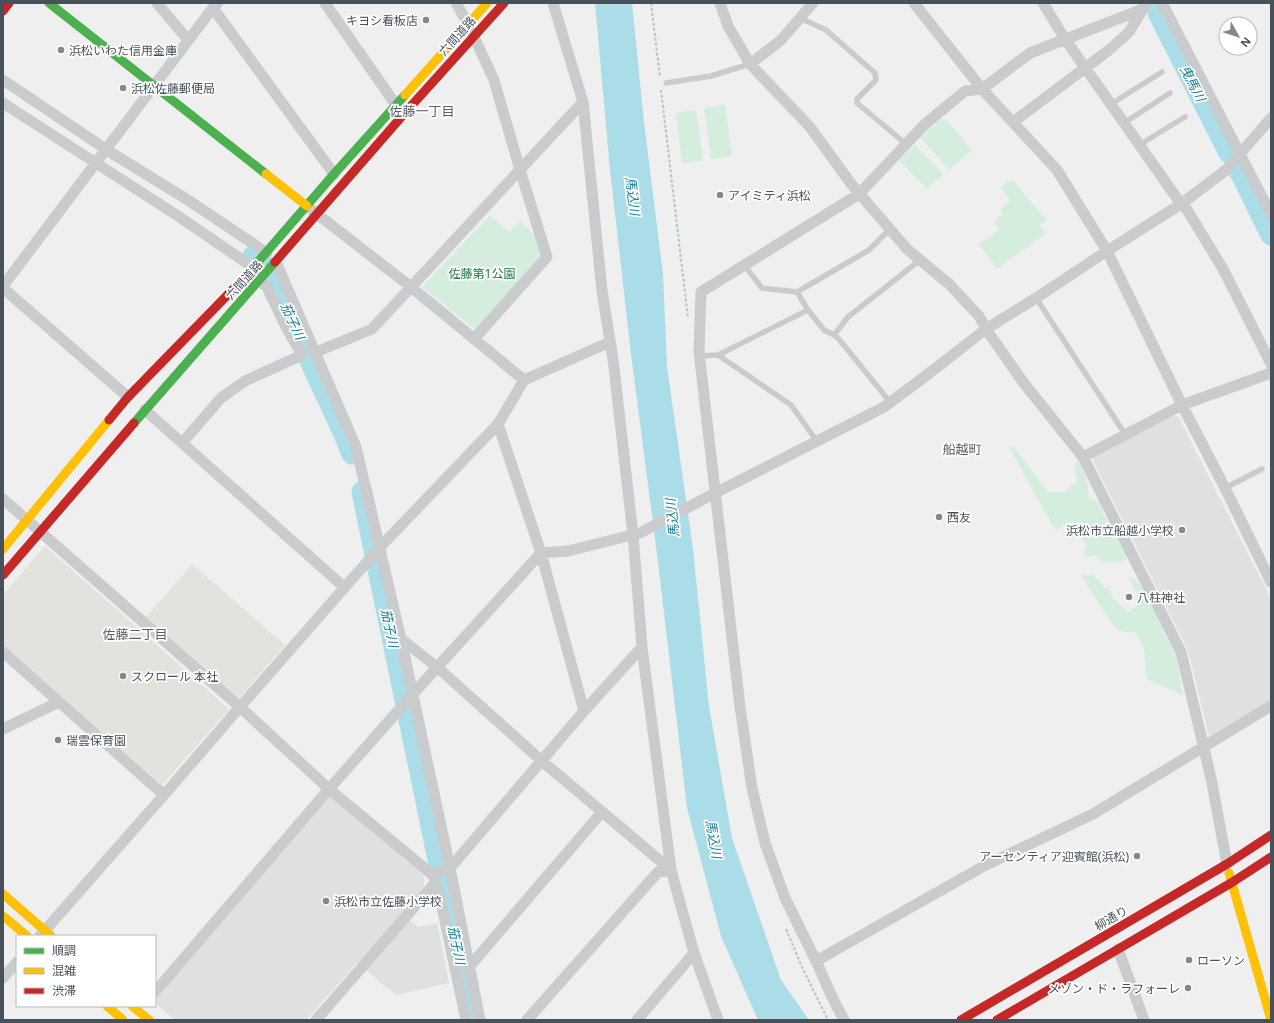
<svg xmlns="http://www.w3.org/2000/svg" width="1274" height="1023" font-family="'Noto Sans','Noto Sans JP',sans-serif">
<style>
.commercial{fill:#e4e2dc}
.education{fill:#e1e0e0}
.green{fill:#d4eddd}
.water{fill:#abdde9}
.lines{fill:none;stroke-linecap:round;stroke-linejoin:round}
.river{stroke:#abdde9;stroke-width:21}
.path{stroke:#b8c2bf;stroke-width:2;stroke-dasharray:3 2;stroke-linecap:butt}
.lane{stroke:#c9cbcd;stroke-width:5.5}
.street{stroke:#c9cbcd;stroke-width:11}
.fast{stroke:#4caf50;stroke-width:9}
.slow{stroke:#ffc107;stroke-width:9}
.jam{stroke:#c62828;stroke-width:9}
.street-bridge{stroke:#c9cbcd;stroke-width:11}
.poi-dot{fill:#82888e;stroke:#fff;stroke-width:1.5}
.labels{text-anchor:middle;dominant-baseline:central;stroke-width:3.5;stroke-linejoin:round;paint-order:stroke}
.poi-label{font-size:12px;fill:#47515a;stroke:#fff;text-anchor:start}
.street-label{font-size:12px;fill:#47515a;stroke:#fff}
.park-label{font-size:12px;fill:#1c7749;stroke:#fff}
.water-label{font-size:13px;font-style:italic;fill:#157e98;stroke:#fff}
.neighbourhood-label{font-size:13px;fill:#5b5e62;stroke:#fff}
</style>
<rect width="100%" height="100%" fill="#efefef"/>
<path class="commercial" d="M45,546L229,709L162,785L3,645V595Z
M192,564L285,645L239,698L146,617Z"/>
<path class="education" d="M1171,416H1178L1271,599V702L1211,737L1209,736L1188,650L1093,461L1095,455Z
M330,794L424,876V889L402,913L418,927L437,923L449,983L396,995L357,963L306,1020H175L155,1003V1000Z"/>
<path class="green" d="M725,105L732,156L711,159L704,108Z
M696,110L703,161L682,163L676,113Z
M941,119L946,120L972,150L949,170L920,137Z
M915,145L943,174L927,189L899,160Z
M1013,180L1046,220L1040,226L1046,233L997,269L979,244L1000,229L994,222L1003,214L1000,209L1010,200L1000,187Z
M490,215L509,232L520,221L538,238L543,257L477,331L422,287Z
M1008,446H1013L1048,492H1064L1077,482L1075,466L1077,459C1084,471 1090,484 1088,498L1099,502L1107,522L1095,527L1102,531L1118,533L1130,557L1120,562H1102L1096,556L1086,557L1083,553L1087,546L1072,521L1055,530Z
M1080,574L1088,576L1093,574L1105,588H1109L1113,599L1129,612L1137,606V594L1128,578L1135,579L1148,593L1164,634L1176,655L1183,696L1146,678L1144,648L1136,633L1119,631L1112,624Z"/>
<path class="water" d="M595,3H632L644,122L663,274L667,367L693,549L709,706L732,838L781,980L809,1020H758L721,936L687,808L657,554L631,354L610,170Z"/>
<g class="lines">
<path class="river" d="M1158,13L1229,153
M1239,170L1271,235
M253,256L266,268L276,285L304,348L344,434L352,454
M362,492L438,860L472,1020"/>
<path class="path" d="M651,3L660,77
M661,90L688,318
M786,929L801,965L828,1020"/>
<path class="lane" d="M800,18L826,30L875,73L876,80L857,99V103L906,144
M666,83L711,76L750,64
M1111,104L1162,72
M1124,123L1170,93
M1139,145L1185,117
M744,265L762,288L797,292L869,250L890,229
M797,292L808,310
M1036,298L1125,434
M834,335L838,338L890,402
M718,355L791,405L816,440
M700,356L718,355L808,310L824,330L834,335L848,317L920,260
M1225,488L1262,469"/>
<path class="street" d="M157,3L188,40
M325,3L396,105
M456,3L468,24L494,80L520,170L547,257L474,339
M553,3L583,102L602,291L613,359L633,535L642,647L671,870L694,953L718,1020
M720,3L728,26L750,64L810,127L852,185L907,249L949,284L979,316L986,329L1023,382L1083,457L1181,652L1211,778L1227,864
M914,3L982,89L1057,170L1107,251L1182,405L1225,488L1271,582
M1043,3L1065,39L1181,204L1186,208L1223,269L1271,364
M1162,3L1271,214
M213,8L334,174
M750,64L781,40L813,3
M3,80L107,150L191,202L267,253
M3,103L178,216L254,268
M1013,122L1109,50L1129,32L1143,9
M312,210L411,287L524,380L610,342
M276,262L356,447L401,639L450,868L480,1020
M3,286L215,5L218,3
M3,288L128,397
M316,352L372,329L583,102
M145,410L344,587
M498,424L541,553L584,711
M182,443L221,398L245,381L302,355L285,325L267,287L259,280
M1083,457L1182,405L1271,373
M3,499L240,707L164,795L40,936
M384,543L498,424L524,380
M367,562L240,707L329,789L434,876L442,907L466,1020
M401,639L437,667L542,761L671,870L658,872L527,1020
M3,652L164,795
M3,729L59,702
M434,876L436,873L450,868L584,711L642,647
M1118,949L1144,1020
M816,961L984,866L1093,814L1271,706
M470,966L602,812
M3,978L17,962
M155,992L329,789L412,695L541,553L568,551L640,533L715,493L884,407L923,378L986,329L1036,298L1107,251L1181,204L1226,170L1271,118
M316,1020L435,883
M637,1020L694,953
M844,1020L833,999L816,961L785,898L765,843L752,788L740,707L699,352L701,292L859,194L924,125L965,91L982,89L1030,53L1143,9L1147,3"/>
<path class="fast" d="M49,3L266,174
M244,278L334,174L405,95
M134,423L275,262"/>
<path class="slow" d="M405,95L487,3
M266,174L307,206
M3,549L109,420
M1229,873L1271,1020
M3,894L51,936
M3,916L27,936
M107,1006L123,1020
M132,1006L149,1020"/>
<path class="jam" d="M3,11L9,3
M275,262L403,115L504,3
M109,420L128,397L244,278
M3,575L134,423
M961,1020L1227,864L1271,835
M997,1020L1231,883L1271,857"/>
<path class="street-bridge" d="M367,562L384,543"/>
</g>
<g class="poi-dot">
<circle cx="426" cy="20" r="4"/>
<circle cx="61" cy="50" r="4"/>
<circle cx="123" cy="88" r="4"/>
<circle cx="720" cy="195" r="4"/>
<circle cx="939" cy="517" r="4"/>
<circle cx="1182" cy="530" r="4"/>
<circle cx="1129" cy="597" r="4"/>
<circle cx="123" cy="676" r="4"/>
<circle cx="58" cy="740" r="4"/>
<circle cx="1137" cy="856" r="4"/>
<circle cx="326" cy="901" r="4"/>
<circle cx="1189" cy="960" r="4"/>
<circle cx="1188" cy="988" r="4"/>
</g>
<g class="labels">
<g class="poi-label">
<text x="418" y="20" text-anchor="end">キヨシ看板店</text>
<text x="69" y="50">浜松いわた信用金庫</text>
<text x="131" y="88">浜松佐藤郵便局</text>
<text x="728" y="195">アイミティ浜松</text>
<text x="947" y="517">西友</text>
<text x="1174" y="530" text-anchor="end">浜松市立船越小学校</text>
<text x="1137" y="597">八柱神社</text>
<text x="131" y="676">スクロール 本社</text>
<text x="66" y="740">瑞雲保育園</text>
<text x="1129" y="856" text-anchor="end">アーセンティア迎賓館(浜松)</text>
<text x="334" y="901">浜松市立佐藤小学校</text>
<text x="1197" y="960">ローソン</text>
<text x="1180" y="988" text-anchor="end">メゾン・ド・ラフォーレ</text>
</g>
<g class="street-label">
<text transform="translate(457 36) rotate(-48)">六間道路</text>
<text transform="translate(244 280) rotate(-48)">六間道路</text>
<text transform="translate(1111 918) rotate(-30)">柳通り</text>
</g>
<g class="park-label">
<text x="482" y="273">佐藤第1公園</text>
</g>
<g class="water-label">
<text transform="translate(1193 83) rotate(63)">曳馬川</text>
<text transform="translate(633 196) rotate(83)">馬込川</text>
<text transform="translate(293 321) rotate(65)">茄子川</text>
<text transform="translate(672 518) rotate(-96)">馬込川</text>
<text transform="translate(390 628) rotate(78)">茄子川</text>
<text transform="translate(714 839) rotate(80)">馬込川</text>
<text transform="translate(457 945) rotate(78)">茄子川</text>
</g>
<g class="neighbourhood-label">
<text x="422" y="111">佐藤一丁目</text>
<text x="962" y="449">船越町</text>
<text x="135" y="634">佐藤二丁目</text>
</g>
</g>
<rect width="1274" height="1023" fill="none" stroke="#47515a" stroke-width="8"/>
<rect x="16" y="935" width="140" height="72" fill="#ffffff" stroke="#b5b9bd"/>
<rect x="24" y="948" width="20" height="6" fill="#4caf50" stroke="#b5b9bd"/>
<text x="52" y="955" font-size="12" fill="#47515a">順調</text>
<rect x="24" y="968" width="20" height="6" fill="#ffc107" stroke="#b5b9bd"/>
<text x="52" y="975" font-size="12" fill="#47515a">混雑</text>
<rect x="24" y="988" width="20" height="6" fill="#c62828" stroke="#b5b9bd"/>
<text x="52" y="995" font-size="12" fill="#47515a">渋滞</text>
<g transform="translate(1238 36) rotate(129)"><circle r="19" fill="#ffffff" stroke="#b5b9bd"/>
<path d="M0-3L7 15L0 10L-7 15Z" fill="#82888e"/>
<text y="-6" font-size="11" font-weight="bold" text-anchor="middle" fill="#47515a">N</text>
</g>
</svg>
